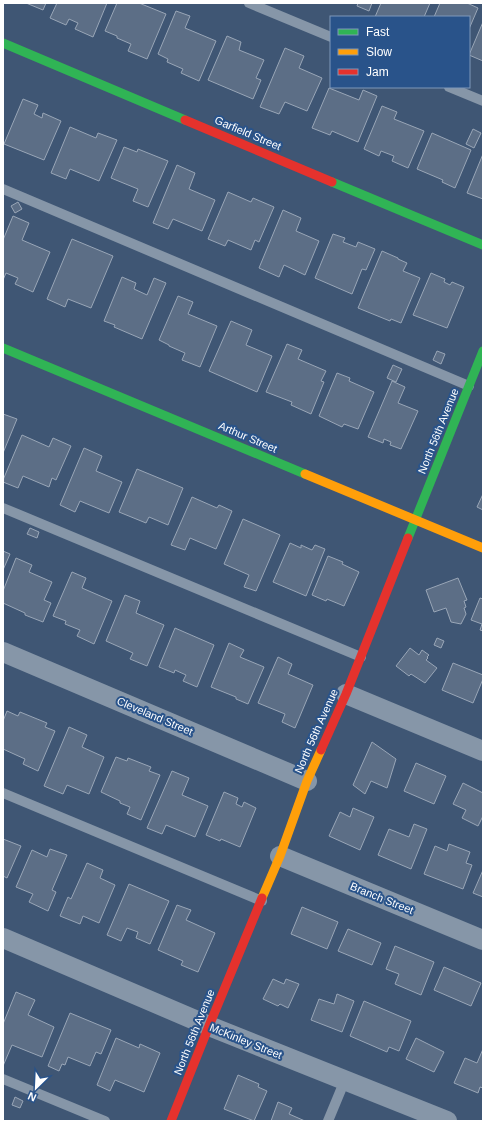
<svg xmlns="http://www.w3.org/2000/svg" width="486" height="1124" font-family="Helvetica,sans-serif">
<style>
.building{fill:#5c6e86;stroke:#99a6b7}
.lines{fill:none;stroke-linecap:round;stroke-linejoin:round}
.lane{stroke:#8696a8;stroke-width:10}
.street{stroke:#8696a8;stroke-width:20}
.fast{stroke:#30b455;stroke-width:9}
.slow{stroke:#ff9f0a;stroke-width:9}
.jam{stroke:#e5322d;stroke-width:9}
.labels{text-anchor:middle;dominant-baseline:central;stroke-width:4;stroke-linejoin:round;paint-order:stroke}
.street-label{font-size:11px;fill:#fff;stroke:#29538a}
</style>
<rect width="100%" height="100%" fill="#3f5674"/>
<path class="building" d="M26,3H46L43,10Z
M57,3H107L93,37L75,29L78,23L69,19L66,25L50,18Z
M117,3H139L166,14L147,59L128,51L131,44L117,38V36L105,31Z
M358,3H372L369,11L357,6Z
M381,3H430L424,17H375Z
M440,3H467L478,8L469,29V17H434Z
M176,11L190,16L185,28L216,41L199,81L181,73L183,69L167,62L168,59L158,54Z
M483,22V61L469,55Z
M227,36L241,42L239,50L264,60L256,78L261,80L253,99L208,80Z
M285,48L304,56L299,68L322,78L307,111L285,102L279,114L260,107Z
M329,88L359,100L363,90L377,96L358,142L332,131L330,135L312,128Z
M23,99L38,105L34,114L42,118L43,113L61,121L44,160L4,144Z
M382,106L397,112L394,119L424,131L408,168L392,161L394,156L381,151L379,156L364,149Z
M70,127L96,138L98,133L117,140L99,181L70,169L66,179L51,173Z
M473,129L481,133L474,148L466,144Z
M432,133L471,150L455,188L442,182L443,180L417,169Z
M124,147L137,152L138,149L168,161L148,207L133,201L138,189L111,178Z
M483,154V199L467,193Z
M177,165L195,173L189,189L215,200L202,231L173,219L168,229L153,223Z
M228,192L251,202L253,198L274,207L259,242L255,240L251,250L228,240L225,246L208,239Z
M18,202L22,209L15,213L11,206Z
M283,210L301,218L296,231L319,241L305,275L284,265L279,277L259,268Z
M13,216L29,223L22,240L50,252L33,292L15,284L18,278L6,273L3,280V240Z
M333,234L345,238L343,242L356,247L358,242L375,249L366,270L362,269L352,294L315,278Z
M72,239L113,256L91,308L68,299L65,307L47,299Z
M382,251L398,258V259L407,263L403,271L420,278L401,323L391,319L390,321L358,308Z
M431,273L445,279L444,282L450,285L452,282L464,287L447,328L413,315Z
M122,277L136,283L134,289L147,295L154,278L166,283L142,339L114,327L115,325L104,321Z
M178,296L193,302L188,314L217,326L200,367L182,360L185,353L169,346V345L159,340Z
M231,321L252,330L246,345L272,356L257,392L209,371Z
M287,344L302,350L298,359L326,371L321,381L324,382L311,414L291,405L292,402L266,392Z
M437,351L445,354L441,364L433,360Z
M393,365L402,369L396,382L387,378Z
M337,373L350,378L349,381L374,392L358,429L344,424L342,427L319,416Z
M392,381L405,387L398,403L418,411L401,449L390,445L391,442L384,439L383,443L368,437Z
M3,414L17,419L3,453Z
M22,435L49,447L53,438L71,446L56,480L52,478L49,487L23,476L18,488L3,482V480Z
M84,448L102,456L96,471L122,482L109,513L80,501L75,512L60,505Z
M137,469L183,488L168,525L149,517L146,523L119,512Z
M483,494V510L477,507Z
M192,497L217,508L219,505L232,511L216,549L190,538L185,550L171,545Z
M243,519L280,535L256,591L244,587L249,575L224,564Z
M30,528L39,532L37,538L27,534Z
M290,543L301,548V545L312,550L315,545L325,549L306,596L273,582Z
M3,551L10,554L3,570Z
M328,556L343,562L342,564L359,572L344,606L327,599L326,601L312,595Z
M16,558L32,565L29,572L52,582L44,600L51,603L43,622L25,615V613L3,603V591Z
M72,572L86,578L82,588L112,601L94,644L77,636L80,630L65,624L66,621L53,616Z
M458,578L467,600L464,601L466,607L464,608L466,614L461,624L451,622L446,608L434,612L426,590Z
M125,595L140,601L136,613L164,625L147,666L130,659L133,653L106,641Z
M480,598L483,599V631L480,630L482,624L471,620Z
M175,628L214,645L197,687L183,681L186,675L175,670L174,673L159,667Z
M437,638L444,641L441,648L434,645Z
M229,643L244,650L240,657L264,667L248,704L236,699V697L211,687Z
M410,648L419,655L422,650L429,655L427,657L428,658L426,660L437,668L425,683L411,674L409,676L396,666Z
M278,657L292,664L288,674L313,685L295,728L282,722L285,714L258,703Z
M453,663L483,675V679L473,703L442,690Z
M7,711L18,716L20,712L47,723L45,727L55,731L38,771L23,764L25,759L3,749V721Z
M69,727L87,735L82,747L104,757L89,794L67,785L63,794L44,786Z
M372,742L396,759L387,788L371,781L365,794L353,785Z
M116,757L127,761L128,758L151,767L149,771L160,775L141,820L127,814L130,807L120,803V801L101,792Z
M416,763L446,776L434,804L404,791Z
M172,771L189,778L182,795L208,806L195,837L166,825L162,834L147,828Z
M463,783L483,793V816L478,826L462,818L466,810L453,804Z
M224,792L238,798L236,804L242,807L244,802L256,808L240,847L221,839L220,841L206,835Z
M353,808L374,817L360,850L329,836L340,812L350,817Z
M414,824L427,829L411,869L378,855L389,829L409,837Z
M3,839L21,846L7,878L3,876Z
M449,844L470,852L466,863L472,865L463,889L424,874L435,846L447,851Z
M50,849L67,855L52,890L56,892L48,911L29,902L33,894L16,887L32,850L47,857Z
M87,863L103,870L100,878L115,885L99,923L83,916L80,924L60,916L68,897L71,899Z
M483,870V897L473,893Z
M129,884L169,901L150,944L136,938L138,932L127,928L121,941L107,935Z
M177,905L191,910L186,920L215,933L198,972L181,965L183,961L158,950Z
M302,907L338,922L327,949L291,934Z
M348,929L381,943L372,965L338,951Z
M395,946L434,962L421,995L395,984L399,974L386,969Z
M444,967L481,983L471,1006L434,990Z
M273,979L284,984L286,979L299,984L288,1008L280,1004L278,1006L263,999Z
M16,992L35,1000L28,1015L54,1027L42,1057L12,1045L3,1066V1024Z
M337,994L354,1001L342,1032L311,1020L319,999L334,1004Z
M364,1001L411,1021L399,1051L389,1047L387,1052L350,1036Z
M70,1013L111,1030L101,1054L96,1052L90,1066L68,1057L65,1065L62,1064L59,1071L48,1066Z
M116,1038L139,1048L140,1044L160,1053L144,1092L115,1080L110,1091L97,1085Z
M416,1038L444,1052L434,1072L406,1059Z
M483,1049V1088L480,1087L478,1093L454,1083L465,1058L477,1063Z
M238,1075L259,1084L258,1087L267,1091L254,1121L224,1109Z
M15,1097L23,1101L20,1108L12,1105Z
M278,1102L292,1108L289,1114L305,1121H271Z"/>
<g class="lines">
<path class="lane" d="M249,3L331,37
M449,87L483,101
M3,189L469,386
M3,508L361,657
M3,793L262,901
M3,1079L105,1121
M328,1121L345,1080"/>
<path class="street" d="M3,652L307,781
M346,694L483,751
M280,856L483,940
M3,938L209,1026L447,1121"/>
<path class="fast" d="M3,43L185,120
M332,182L483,245
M3,348L305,474
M408,538L483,351"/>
<path class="slow" d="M305,474L483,548
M262,898L280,856L307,781L321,750"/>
<path class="jam" d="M185,120L332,182
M321,750L346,694L408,538
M171,1121L209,1026L262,898"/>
</g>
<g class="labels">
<g class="street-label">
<text transform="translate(248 133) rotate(23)">Garfield Street</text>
<text transform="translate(438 431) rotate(-68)">North 56th Avenue</text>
<text transform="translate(248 437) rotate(23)">Arthur Street</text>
<text transform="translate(155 716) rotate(23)">Cleveland Street</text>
<text transform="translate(316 731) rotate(-66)">North 56th Avenue</text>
<text transform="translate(382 898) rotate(22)">Branch Street</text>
<text transform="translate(194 1032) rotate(-68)">North 56th Avenue</text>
<text transform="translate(246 1041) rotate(22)">McKinley Street</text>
</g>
</g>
<rect width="486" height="1124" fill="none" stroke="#ffffff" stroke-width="8"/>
<rect x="330" y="16" width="140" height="72" fill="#29538a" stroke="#7f98b9"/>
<rect x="338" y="29" width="20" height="6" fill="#30b455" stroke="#7f98b9"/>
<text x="366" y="36" font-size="12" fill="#ffffff">Fast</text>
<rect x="338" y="49" width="20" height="6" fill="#ff9f0a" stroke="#7f98b9"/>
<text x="366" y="56" font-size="12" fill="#ffffff">Slow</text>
<rect x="338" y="69" width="20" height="6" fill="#e5322d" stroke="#7f98b9"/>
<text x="366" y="76" font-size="12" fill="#ffffff">Jam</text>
<g transform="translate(36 1088) rotate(204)" stroke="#29538a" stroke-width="3" paint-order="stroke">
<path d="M0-3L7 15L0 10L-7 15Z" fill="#ffffff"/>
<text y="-6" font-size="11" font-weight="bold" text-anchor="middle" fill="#ffffff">N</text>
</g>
</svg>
